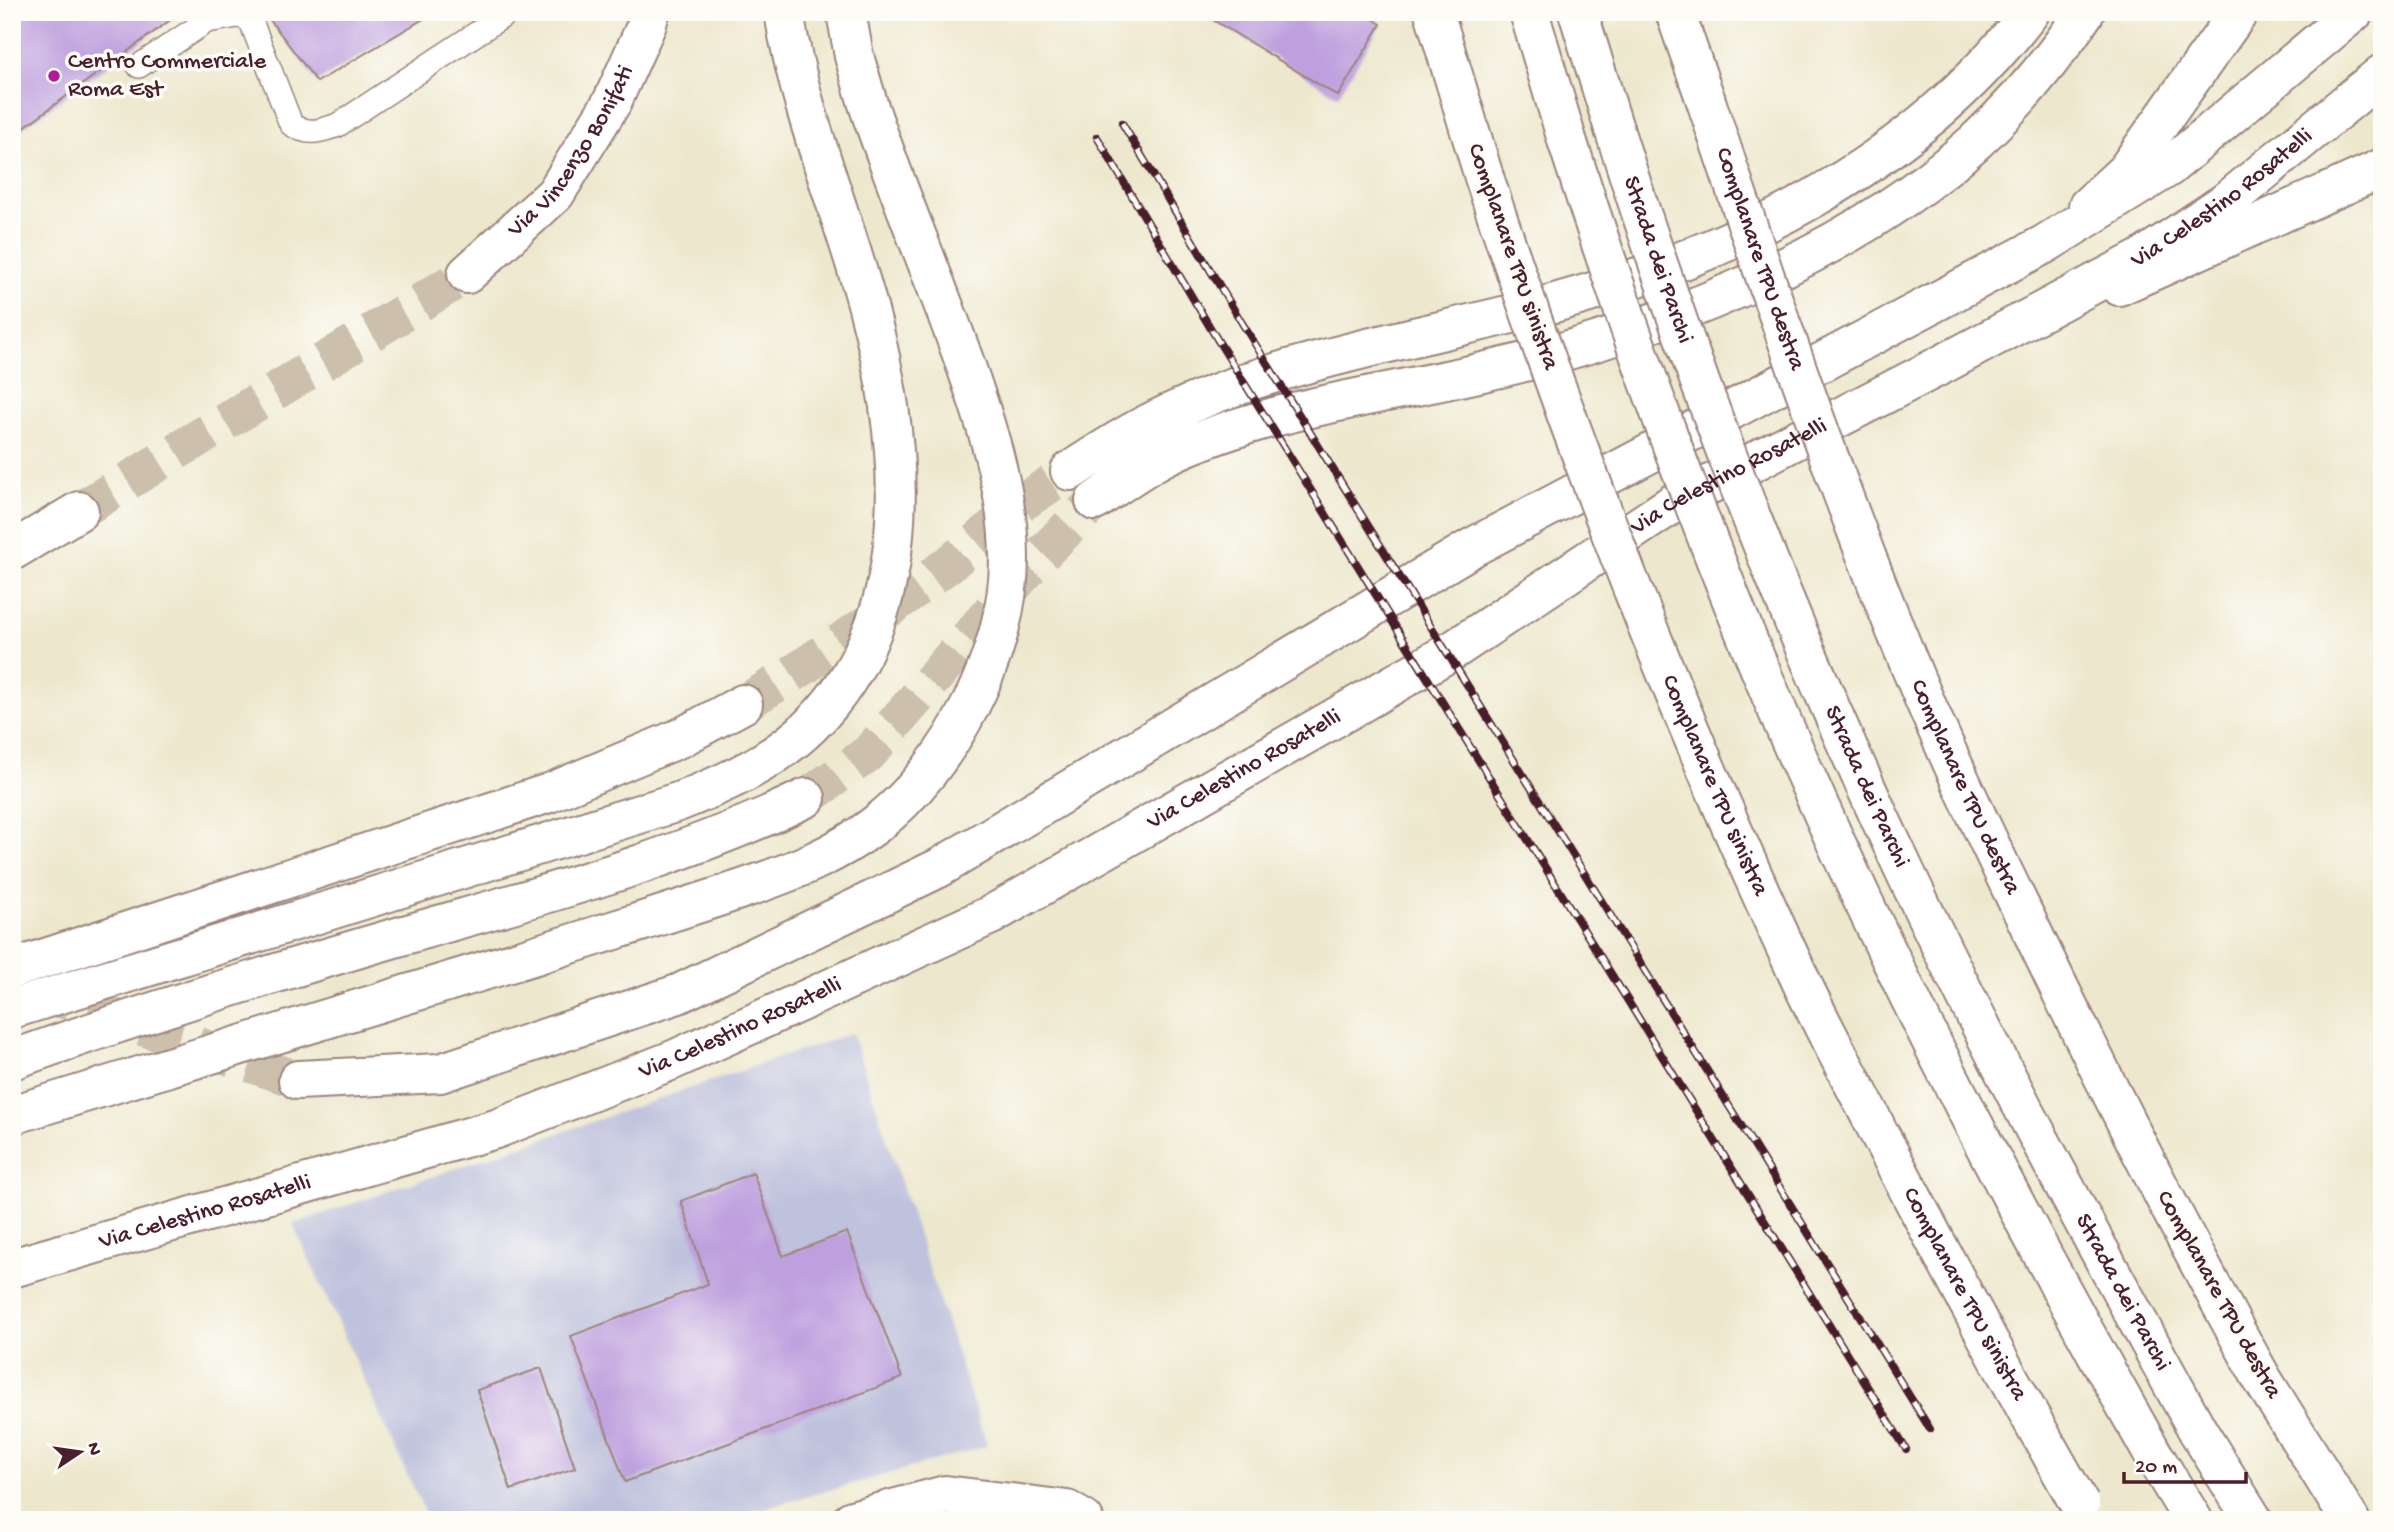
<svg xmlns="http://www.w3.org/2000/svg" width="2394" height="1532" font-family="'Gochi Hand',sans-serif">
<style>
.industrial{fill:#bfc2dd}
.building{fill:#bea0de}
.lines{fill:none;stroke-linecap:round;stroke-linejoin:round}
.street-tunnel{stroke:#ccc0ad;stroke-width:38;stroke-dasharray:38 19;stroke-linecap:butt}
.secondary-tunnel{stroke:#ccc0ad;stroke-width:38;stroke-dasharray:38 19;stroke-linecap:butt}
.highway-tunnel{stroke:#ccc0ad;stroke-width:38;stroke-dasharray:38 19;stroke-linecap:butt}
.lane-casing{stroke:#9c847c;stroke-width:26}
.street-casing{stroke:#9c847c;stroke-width:42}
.secondary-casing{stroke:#9c847c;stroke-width:42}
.highway-casing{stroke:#9c847c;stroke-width:42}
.lane{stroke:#fff;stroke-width:23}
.street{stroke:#fff;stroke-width:38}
.secondary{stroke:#fff;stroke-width:38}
.highway{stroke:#fff;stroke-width:38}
.rail-casing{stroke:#4a1f2b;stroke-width:8}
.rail{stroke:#fdfcf7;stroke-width:5;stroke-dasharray:16;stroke-linecap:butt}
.highway-bridge-casing{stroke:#9c847c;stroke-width:42;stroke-linecap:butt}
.highway-bridge{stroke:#fff;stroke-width:38}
.poi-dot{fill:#b5179e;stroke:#fdfcf7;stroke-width:2.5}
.labels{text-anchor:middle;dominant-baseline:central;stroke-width:7;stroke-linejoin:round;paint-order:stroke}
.poi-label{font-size:24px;fill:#4a1f2b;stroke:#fdfcf7;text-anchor:start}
.street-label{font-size:24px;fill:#4a1f2b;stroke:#fdfcf7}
</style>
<rect width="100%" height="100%" fill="#fdfcf7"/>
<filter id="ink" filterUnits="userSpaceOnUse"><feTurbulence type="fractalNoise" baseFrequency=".0143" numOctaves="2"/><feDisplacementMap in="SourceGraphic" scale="14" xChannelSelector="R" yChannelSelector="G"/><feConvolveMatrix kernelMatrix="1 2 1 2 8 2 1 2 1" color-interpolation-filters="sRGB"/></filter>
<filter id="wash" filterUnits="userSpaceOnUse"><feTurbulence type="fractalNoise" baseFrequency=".00686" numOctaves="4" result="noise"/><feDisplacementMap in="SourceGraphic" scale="28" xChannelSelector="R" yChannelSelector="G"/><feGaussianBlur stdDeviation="1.57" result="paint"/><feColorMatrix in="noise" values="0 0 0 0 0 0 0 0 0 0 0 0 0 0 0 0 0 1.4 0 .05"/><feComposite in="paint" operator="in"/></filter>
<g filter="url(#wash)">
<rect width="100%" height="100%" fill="#ede8cd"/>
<path class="industrial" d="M852,1033L987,1446L723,1520H428L293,1224Z"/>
<g id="blocks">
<path class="building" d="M12,12H175L177,15L12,136Z
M264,12H435L317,82Z
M1200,12H1362L1381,24L1338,96Z
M753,1173L783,1256L847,1232L902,1378L625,1482L571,1336L708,1284L681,1201Z
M541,1368L575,1468L511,1490L477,1390Z"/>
</g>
</g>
<g filter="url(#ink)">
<use href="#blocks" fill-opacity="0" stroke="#9c847c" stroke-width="2"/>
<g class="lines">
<path class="street-tunnel" d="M79,511L467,274"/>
<path class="secondary-tunnel" d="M35,990L298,1080"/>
<path class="highway-tunnel" d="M743,704L797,671L886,611L953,561L1023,502L1070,471
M806,798L869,753L1033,563L1095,501"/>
<g class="lane-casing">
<path id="lane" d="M139,66L207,21L238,16L250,19L291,124C309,136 319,131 338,125L509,12"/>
</g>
<g class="street-casing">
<g id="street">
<path d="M2088,206L2126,171L2239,12"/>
<path id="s1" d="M467,274L555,194L612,102L647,24L650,12"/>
<path d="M2119,286L2382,168"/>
<path d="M12,551L79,511"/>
<path d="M852,1520L945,1495L1067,1510L1084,1520"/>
</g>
</g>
<g class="secondary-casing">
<g id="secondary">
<path d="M298,1080L440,1073L678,994L939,868L1473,547L2045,244L2169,167L2354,12"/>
<path id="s2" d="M12,1268L496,1129L673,1060L991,915L1455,649L1674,503L1945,363L2142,258L2226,202L2382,74"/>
</g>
</g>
<g class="highway-casing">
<path id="highway" d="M1434,12L1484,177
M1529,12L1567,140
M1578,12L1614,129
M1675,12L1705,98
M1070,471C1093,456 1116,441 1140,428C1267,360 1413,341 1551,304C1733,254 1914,166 2030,12
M1095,501C1118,485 1141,468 1167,455C1263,410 1371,397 1474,374C1643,337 1845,260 1975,142C2017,103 2053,60 2085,12
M12,969L549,793L680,738L743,704
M12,1009L678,802C726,783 772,763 810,726C921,616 905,445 868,307C841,208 800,114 784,12
M12,1060C140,1014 270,974 401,936C538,896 677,860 806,798
M12,1115C202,1057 393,1000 583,940C637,923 692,906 745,888C792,872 836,855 875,825C950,768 1009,653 1009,559C1009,489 984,417 961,352C931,269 896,188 868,104L854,56L846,12
M2261,1377L2350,1520
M2198,1431L2253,1520
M2154,1456L2193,1520"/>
</g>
<use href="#lane" class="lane"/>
<use href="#street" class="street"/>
<use href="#secondary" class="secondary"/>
<use href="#highway" class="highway"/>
<g class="rail-casing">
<path id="rail" d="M1122,123L1242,323L1930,1429
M1097,137L1217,339L1906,1449"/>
</g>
<use href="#rail" class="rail"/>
<g class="highway-bridge-casing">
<g id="highway-bridge">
<path id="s3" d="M1705,98C1769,291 1835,485 1913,673C1948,757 1987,839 2027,921C2101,1076 2178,1227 2261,1377"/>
<path id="s4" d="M1614,129C1694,384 1793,636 1908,878C1997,1066 2098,1249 2198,1431"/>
<path d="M1567,140C1637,359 1716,575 1810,785C1912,1015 2030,1237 2154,1456"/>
<path id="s5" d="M1484,177C1574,451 1679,720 1801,981C1826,1034 1855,1085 1881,1137C1945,1261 2011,1384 2080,1505"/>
</g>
</g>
<use href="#highway-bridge" class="highway-bridge"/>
</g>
</g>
<circle class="poi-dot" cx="54" cy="76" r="7"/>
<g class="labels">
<g class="poi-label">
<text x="68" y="62">Centro Commerciale<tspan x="68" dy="28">Roma Est</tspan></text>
</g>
<g class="street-label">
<text stroke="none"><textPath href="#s1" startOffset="163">Via Vincenzo Bonifati</textPath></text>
<text stroke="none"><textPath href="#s2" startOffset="2469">Via Celestino Rosatelli</textPath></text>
<text transform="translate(1512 257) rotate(71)">Complanare TPU sinistra</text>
<text stroke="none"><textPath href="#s3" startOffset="170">Complanare TPU destra</textPath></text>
<text stroke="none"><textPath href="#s4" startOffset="138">Strada dei Parchi</textPath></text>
<text stroke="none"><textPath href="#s2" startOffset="1902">Via Celestino Rosatelli</textPath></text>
<text stroke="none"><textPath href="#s2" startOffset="1335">Via Celestino Rosatelli</textPath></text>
<text stroke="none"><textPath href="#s5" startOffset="651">Complanare TPU sinistra</textPath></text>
<text stroke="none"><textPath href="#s4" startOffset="705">Strada dei Parchi</textPath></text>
<text stroke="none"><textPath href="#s3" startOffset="737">Complanare TPU destra</textPath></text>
<text stroke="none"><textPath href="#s2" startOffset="768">Via Celestino Rosatelli</textPath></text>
<text stroke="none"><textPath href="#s2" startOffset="201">Via Celestino Rosatelli</textPath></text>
<text stroke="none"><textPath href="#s4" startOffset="1272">Strada dei Parchi</textPath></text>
<text stroke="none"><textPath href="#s5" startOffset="1218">Complanare TPU sinistra</textPath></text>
<text transform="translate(2218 1295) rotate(61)">Complanare TPU destra</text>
</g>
</g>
<rect width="2394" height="1532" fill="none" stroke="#fdfcf7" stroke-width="42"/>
<g transform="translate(80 1452) rotate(77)" stroke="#fdfcf7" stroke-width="5" paint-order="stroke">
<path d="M0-5L12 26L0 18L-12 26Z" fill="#4a1f2b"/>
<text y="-10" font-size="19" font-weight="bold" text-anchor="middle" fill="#4a1f2b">N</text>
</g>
<path d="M2124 1472v10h122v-10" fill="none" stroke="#4a1f2b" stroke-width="3.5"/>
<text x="2135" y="1472" font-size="21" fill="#4a1f2b" stroke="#fdfcf7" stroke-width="5" paint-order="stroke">20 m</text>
</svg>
